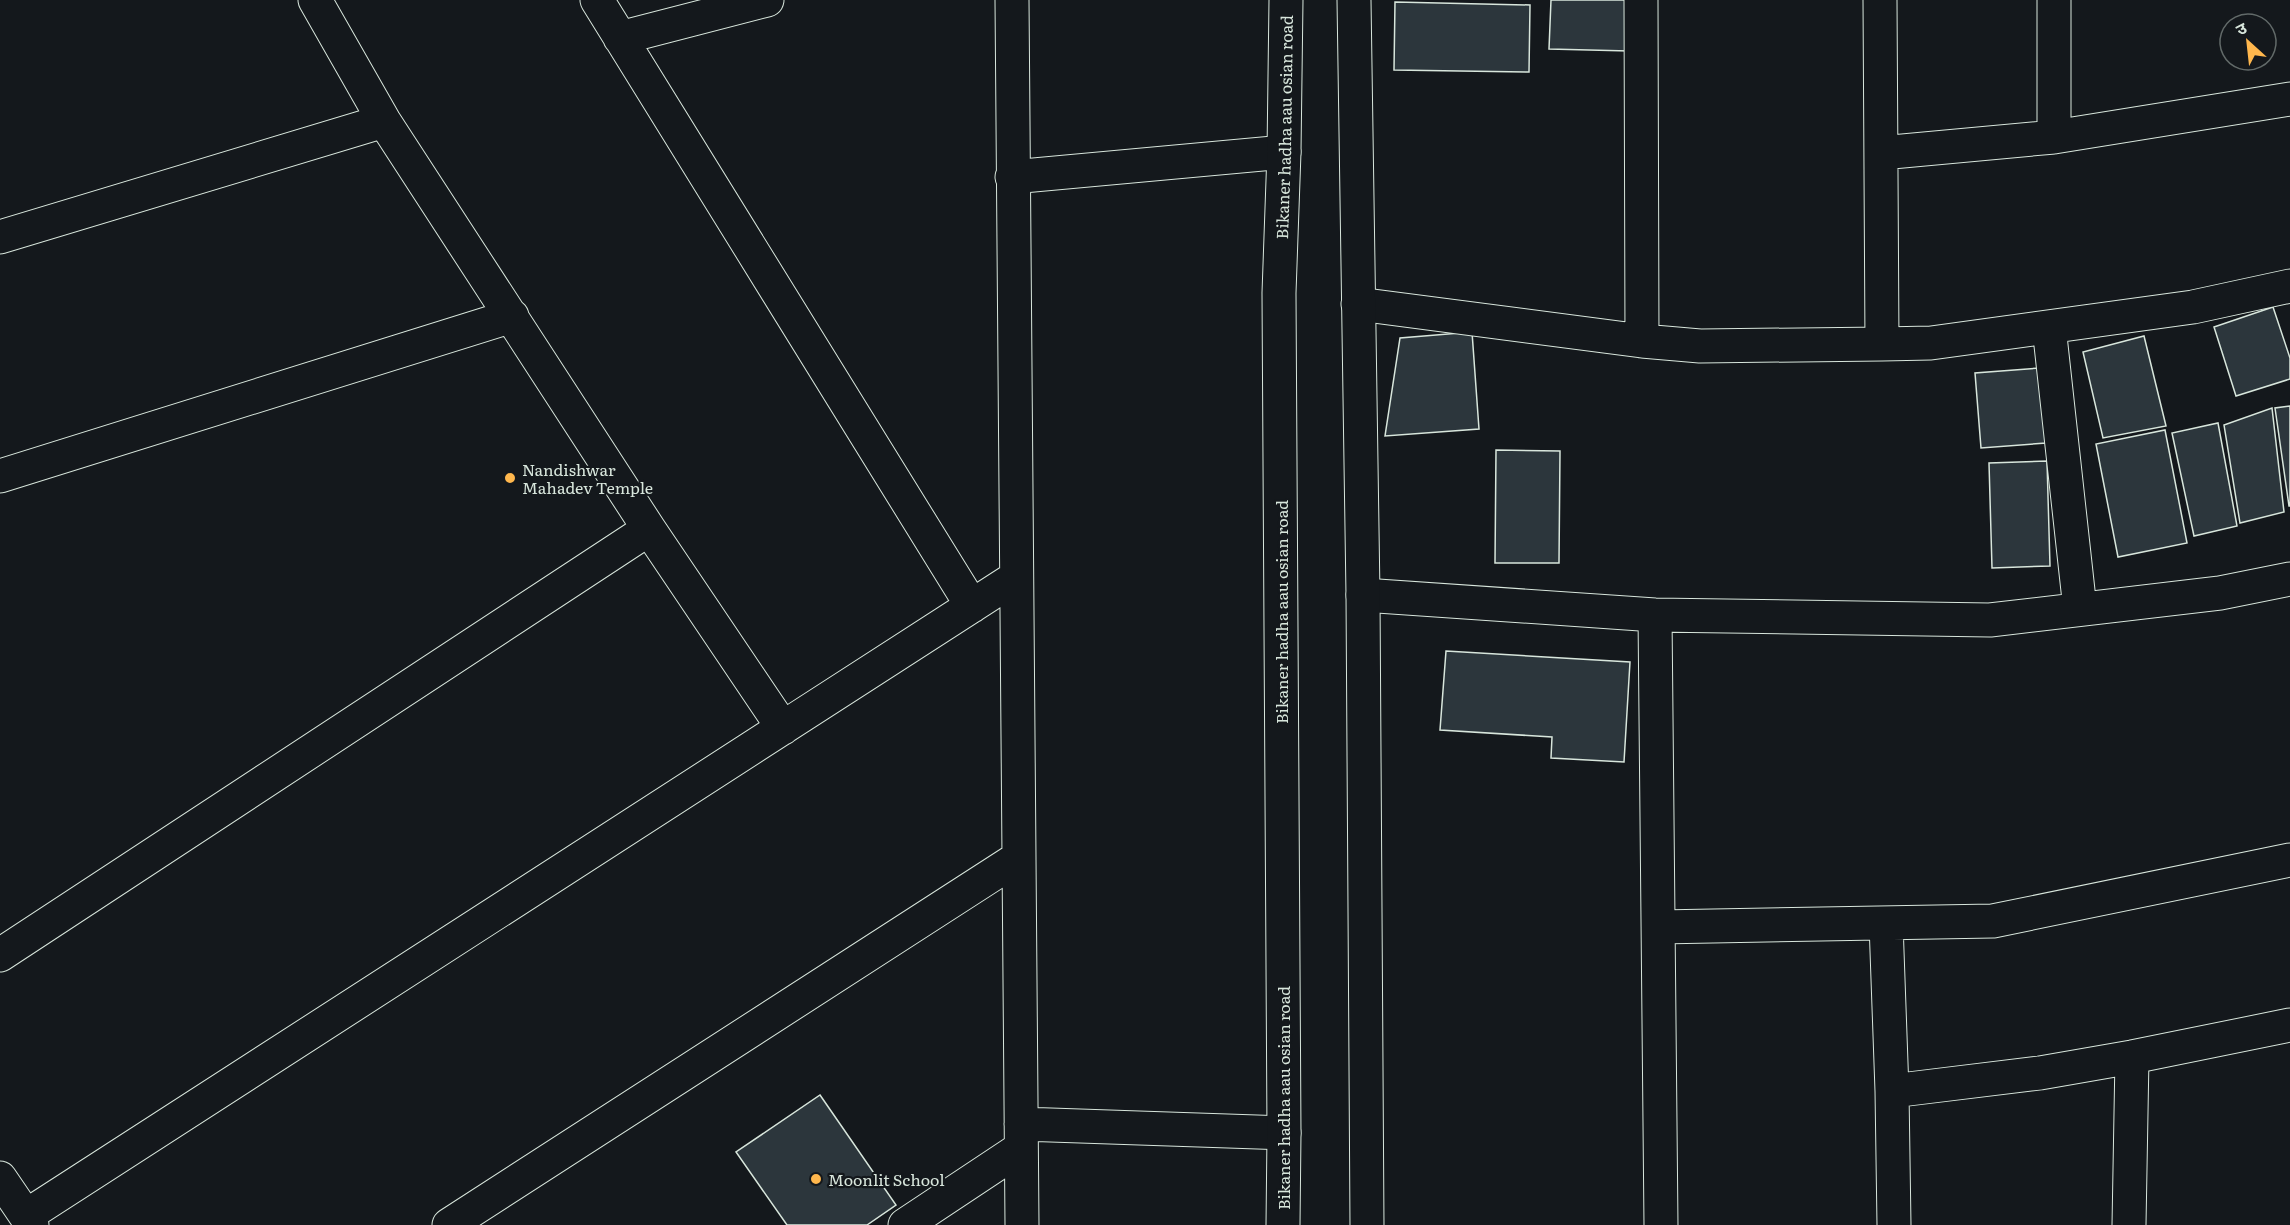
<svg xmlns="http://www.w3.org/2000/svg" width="2290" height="1225" font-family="Literata,'Noto Sans Devanagari',serif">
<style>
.building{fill:#2c363c;stroke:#d8e6dc;stroke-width:1.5}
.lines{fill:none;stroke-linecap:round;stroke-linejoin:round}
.minor-casing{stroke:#d8e6dc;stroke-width:35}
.major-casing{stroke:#d8e6dc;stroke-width:35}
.minor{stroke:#14181c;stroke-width:33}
.major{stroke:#14181c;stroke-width:33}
.poi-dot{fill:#ffb74d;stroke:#14181c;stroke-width:2}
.labels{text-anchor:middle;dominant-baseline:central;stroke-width:4.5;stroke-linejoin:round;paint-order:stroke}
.street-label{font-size:16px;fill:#d8e6dc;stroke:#14181c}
.poi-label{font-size:16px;fill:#d8e6dc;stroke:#14181c;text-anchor:start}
</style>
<rect width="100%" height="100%" fill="#14181c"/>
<path class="building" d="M1551,0H1631L1629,51L1549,49Z
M1395,2L1530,5L1529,72L1394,70Z
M2273,307L2290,358V379L2236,396L2214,327Z
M1472,332L1479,429L1385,436L1400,338Z
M2144,336L2166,426L2103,438L2083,352Z
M2040,368L2046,443L1981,448L1975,373Z
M2290,406V506H2289L2275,408Z
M2272,408L2284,512L2240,523L2224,425Z
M2218,423L2237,526L2194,536L2172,433Z
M2165,430L2187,543L2118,557L2096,444Z
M1496,450L1560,451L1559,563H1495Z
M2047,461L2050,566L1992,568L1989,463Z
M1446,651L1630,662L1624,762L1551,758L1552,737L1440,730Z
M820,1095L896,1205L867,1225H787L736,1152Z"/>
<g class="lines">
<g class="minor-casing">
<path id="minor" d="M315,0L384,121L649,529L783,728
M597,0L972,606
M1012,0L1022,1225
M1641,0L1642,341
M1880,0L1882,344
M2054,0V137
M620,38L767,0
M1881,153L2054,137L2290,99
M1012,177L1284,152
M0,237L384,121
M1358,304L1642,341L1700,346L1882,344L1931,343L2193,307L2290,286
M2049,327L2080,609
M0,476L512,316
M1363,595L1655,615L1990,620L2220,593L2290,579
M1655,615L1661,1225
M1886,923L1892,1091L1894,1225
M1659,927L1993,921L2290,860
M0,955L649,529
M1892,1091L2040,1073L2132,1057L2290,1025
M1021,1124L1284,1133
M0,1178L32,1225
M26,1216L1015,578
M449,1225L1018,858
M905,1225L1021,1148
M2129,1225L2132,1057"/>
</g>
<g class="major-casing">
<g id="major">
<path d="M1354,0L1363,595L1367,1225"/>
<path id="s1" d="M1283,1225L1284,1133L1279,293L1284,152L1286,0"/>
</g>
</g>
<use href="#minor" class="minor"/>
<use href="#major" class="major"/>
</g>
<g class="poi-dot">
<circle cx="510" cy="478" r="6"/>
<circle cx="816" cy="1179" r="6"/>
</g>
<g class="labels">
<g class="street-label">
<text stroke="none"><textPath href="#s1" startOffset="1098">Bikaner hadha aau osian road</textPath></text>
<text transform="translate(1281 612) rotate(-90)">Bikaner hadha aau osian road</text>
<text transform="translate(1283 1098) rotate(-90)">Bikaner hadha aau osian road</text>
</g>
<g class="poi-label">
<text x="522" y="469">Nandishwar<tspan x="522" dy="18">Mahadev Temple</tspan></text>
<text x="828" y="1179">Moonlit School</text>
</g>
</g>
<g transform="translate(2248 42) rotate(333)"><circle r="28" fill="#14181c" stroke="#626a69" stroke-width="1.5"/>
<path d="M0-4.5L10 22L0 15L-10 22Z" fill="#ffb74d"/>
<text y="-9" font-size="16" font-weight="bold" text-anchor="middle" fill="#d8e6dc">उ</text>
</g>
</svg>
